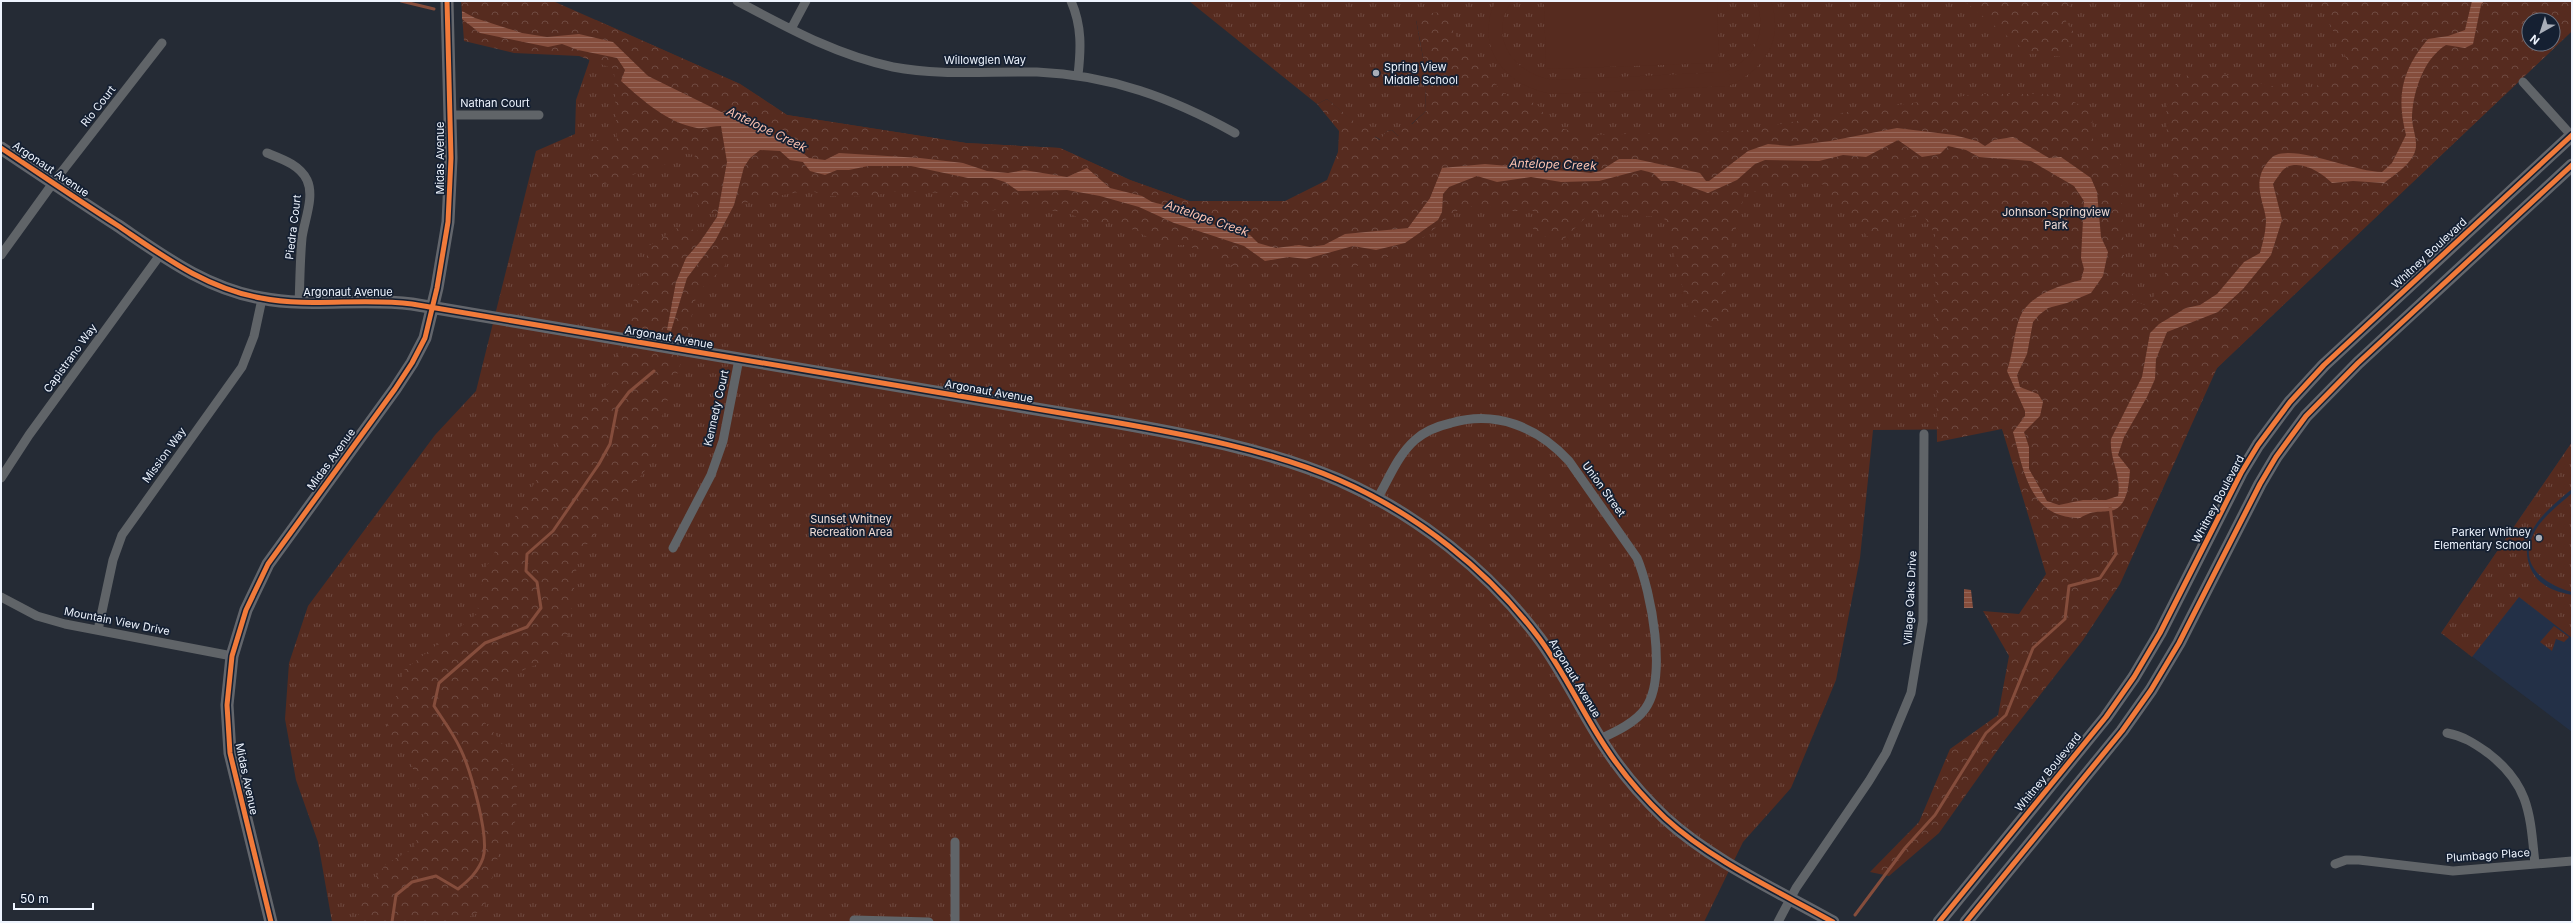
<svg xmlns="http://www.w3.org/2000/svg" width="2573" height="923" font-family="Inter,sans-serif">
<style>
.built{fill:#233047}
.grass{fill:url(#grass-tufts);fill-rule:evenodd}
.forest{fill:url(#forest-crowns);fill-rule:evenodd}
.garden{fill:#562b1f}
.water{fill:url(#water-rules)}
.lines{fill:none;stroke-linecap:round;stroke-linejoin:round}
.stream{stroke:#854d3c;stroke-width:3}
.street{stroke:#606468;stroke-width:9}
.secondary{stroke:#63666c;stroke-width:13}
.cycleway-casing{stroke:#152032;stroke-width:8}
.cycleway{stroke:#f17a3a;stroke-width:5}
.poi-dot{fill:#a8aeb8;stroke:#152032;stroke-width:1.5}
.labels{text-anchor:middle;dominant-baseline:central;stroke-width:3.5;stroke-linejoin:round;paint-order:stroke}
.street-label{font-size:11px;fill:#eef4fe;stroke:#152032}
.poi-label{font-size:11px;fill:#eef4fe;stroke:#152032;text-anchor:start}
.park-label{font-size:11px;fill:#f3dfd9;stroke:#152032}
.water-label{font-size:12px;font-style:italic;fill:#fdc3b1;stroke:#152032}
</style>
<defs>
<pattern id="grass-tufts" width="24" height="20" patternUnits="userSpaceOnUse"><rect width="24" height="20" fill="#562b1f"/><path d="M3 7l-1-3M5 7V3M7 7l1-3M15 17l-1-3M17 17v-4M19 17l1-3" fill="none" stroke="#6f4a41"/></pattern>
<pattern id="forest-crowns" width="20" height="18" patternUnits="userSpaceOnUse"><rect width="20" height="18" fill="#562b1f"/><path d="M2 6a3 3 0 1 1 6 0M12 15a3 3 0 1 1 6 0" fill="none" stroke="#6f4a41"/></pattern>
<pattern id="water-rules" width="6" height="5" patternUnits="userSpaceOnUse"><rect width="6" height="5" fill="#854d3c"/><path d="M0 2.5h6" fill="none" stroke="#976759"/></pattern>
</defs>
<rect width="100%" height="100%" fill="#252b35"/>
<path class="built" d="M2572,442V732L2441,633Z"/>
<path class="grass" d="M1189,1H2572V31L2217,368L2082,603L2002,429L1873,430L1860,558L1836,680L1791,788L1743,842L1704,922H332L318,842L296,780L285,719L289,663L308,606L435,435L476,391L536,151L575,134L576,100L589,62L596,20L740,84L787,115L966,143L1060,148L1130,180L1189,201L1255,214L1504,148L1416,20L1424,63L1426,111L1398,136L1392,130L1387,131L1381,140L1362,129L1327,99L1317,104ZM2529,20H2553V44H2529Z
M2572,442V489C2558,501 2542,513 2533,529C2521,547 2527,575 2546,586C2554,591 2563,593 2572,595V638L2519,597L2472,657L2441,633Z
M2572,493V592C2545,585 2517,565 2534,533C2542,517 2559,505 2572,493Z
M2554,626L2569,637L2564,642L2556,639L2552,651L2540,642Z"/>
<path class="forest" d="M461,1H553L740,84L787,115L966,143L1060,148L1130,180L1189,201H1285L1327,180L1338,152L1339,131L1317,104L1327,99L1362,128L1366,124L1373,128L1375,137L1380,140L1387,131L1392,130L1398,136L1402,125L1412,124L1426,111L1424,63L1416,19L1432,13L1443,12L1460,43L1503,93L1537,104L1552,126L1588,135L1741,131L1853,111L1979,94H2046L2073,101L2092,113L2093,141L2108,144L2120,154L2125,283L2137,302L2148,306C2167,277 2179,241 2178,206C2178,164 2136,71 2211,71C2220,72 2230,76 2238,78C2260,83 2281,88 2303,94L2350,66L2319,1H2572V31L2217,368L2120,584L2083,640L2004,741L1939,833L1889,876L1870,872L1919,822L1950,749L1998,715L2009,656L1983,611L2019,614L2046,574L2002,429L1937,442L1935,234L1922,213L1903,219L1869,238L1816,177L1782,191L1745,192L1723,280L1731,312L1712,327L1689,312L1664,217L1589,214L1562,241L1533,233L1534,211H1502L1482,204L1458,210L1424,237L1391,256L1350,268L1317,273L1294,267L1251,274L1186,245H1163L1114,220L1102,226L1090,224L1067,212L1012,207L989,211L942,193L898,191L864,197L828,196L808,190L734,205L713,214L700,209L689,183L695,155L674,151L666,164L598,186L591,177L588,139L617,143L614,69L579,56L514,53L464,41ZM2529,20H2553V44H2529Z
M1964,1H2071L2066,22L2076,35L2063,57L2028,53Z
M679,227L733,238L725,266L697,293L679,369L664,410L647,468L578,556L569,630L561,655L516,673L473,709L501,741L517,776L516,820L499,853L484,909L459,922H358V900L386,864L414,848L425,812L410,758L385,732L404,670L477,614L483,572L563,434L609,383L650,245Z"/>
<path class="garden" d="M1496,1H1512C1486,37 1515,76 1555,80L1725,72C1755,59 1768,32 1756,1H1771C1784,41 1765,69 1729,86L1554,94C1508,89 1472,47 1496,1Z
M1544,1H1717L1719,63L1546,69Z"/>
<path class="water" d="M2472,1H2484L2481,5L2473,44L2465,48L2446,45C2423,59 2412,94 2412,120C2413,132 2420,144 2413,156C2407,167 2394,175 2384,183L2353,181L2332,183C2322,173 2302,160 2287,167C2281,170 2276,180 2273,184L2282,220L2271,255L2243,289L2218,312L2167,332L2156,359L2155,379L2147,397L2124,437L2118,455L2130,470C2129,482 2128,505 2114,510C2099,514 2097,508 2080,518C2029,518 2024,471 2013,432L2025,416V411L2007,371C2013,354 2014,331 2020,317C2029,295 2060,285 2081,280L2084,269L2081,258L2084,201L2074,186L2031,161L1979,157L1966,150L1948,146L1940,154L1922,157L1898,140L1866,157L1843,155L1819,161L1765,160L1755,164L1737,180L1708,193L1674,181H1661L1653,173L1641,170L1599,181L1561,182L1531,177L1497,182L1477,176L1449,187L1443,194L1442,212L1438,220L1405,243L1376,250L1353,246L1306,259L1289,257L1265,261L1244,246L1174,223L1139,207L1100,196L1067,190L1018,191L1005,182L992,178H968L911,166H868L849,170H837L825,175L810,171L803,162L790,160L780,151L760,150L750,158L744,167L734,205L715,241L687,278L671,331L667,330L676,282L686,258L700,242L717,217L727,162L721,126C714,126 704,129 697,128C668,123 642,100 621,81L625,70L617,58L578,50L562,44L548,47L480,33L462,19V11L475,18L522,33L547,37L579,34L613,42L648,76L756,129L788,141L809,158L825,160L839,153L920,158L963,163L987,171L1008,173L1024,170L1067,177L1087,168L1110,188L1142,196L1152,202L1168,206L1191,218L1250,235L1258,243L1276,248L1299,245L1310,247L1324,245L1345,234L1408,228L1430,198L1442,168L1485,164L1591,173L1600,171L1619,159H1636L1700,173L1706,181H1709L1748,151L1768,144L1790,146L1830,141L1897,128L1954,135L1977,141L1985,146L1994,140L2013,137L2049,158L2061,157L2091,178L2097,192L2101,237L2108,252L2103,276L2091,293L2067,303L2048,308L2039,315L2033,322L2027,354L2017,375L2020,387L2038,394L2043,402L2040,416L2024,432L2029,447V469L2047,501L2059,505L2083,500H2106L2118,496C2122,476 2109,458 2111,439L2142,377L2150,333L2159,324L2186,308L2200,305L2217,294L2244,262L2260,253C2263,242 2266,231 2266,219C2264,204 2256,190 2261,174C2263,168 2270,157 2276,155C2300,146 2354,172 2382,172L2392,163L2406,135C2396,95 2402,70 2428,39L2448,36L2465,30Z
M1964,589L1971,590L1973,608H1964Z"/>
<g class="lines">
<path class="stream" d="M401,1L434,9
M1855,915L1905,848L1935,815L1986,733L2006,715L2033,648L2065,619L2069,586L2100,578L2116,554L2110,506
M392,922L396,895L412,882L436,876L458,889C469,880 478,872 483,858C490,837 470,768 460,748C453,733 443,720 434,706L439,683L485,643L527,627L541,608L537,582L526,571L527,554L553,531L599,464L610,444L617,408L629,392L654,371"/>
<path class="street" d="M737,1C788,28 836,55 893,67C940,76 989,71 1037,72C1110,75 1172,98 1235,133
M1071,1C1082,26 1081,49 1078,75
M791,29L806,1
M2523,82L2572,136
M450,115H539
M267,153C282,159 300,165 307,180C315,197 304,221 302,238C300,259 300,281 299,303
M1,255L53,183L162,43
M1,478L29,435L160,255
M1377,499C1389,479 1397,456 1415,440C1425,431 1438,426 1451,423C1496,410 1538,427 1569,461L1637,558C1651,591 1668,678 1645,709C1635,723 1615,732 1600,739
M673,548L711,475L723,441L739,359
M1,597L37,616L65,624L232,656
M98,630L113,560L122,535L242,367L254,336L262,299
M2447,733C2463,736 2474,743 2488,753C2530,785 2530,815 2535,864
M955,842V922
M2335,864L2346,860H2359L2453,871L2572,861
M854,920L929,922
M1778,922L1796,888L1869,781L1886,753L1911,693L1923,621L1924,434"/>
<path class="secondary" d="M1,148C40,174 78,200 117,225C163,256 205,288 261,298C311,308 361,297 412,304L1108,421C1183,434 1270,450 1339,480C1417,514 1488,570 1539,638C1565,673 1582,712 1606,748C1623,774 1643,797 1665,818C1712,861 1778,891 1833,922
M271,922L230,753L227,705L232,656L246,610L268,564L395,389L412,363L425,338L437,288L448,222L451,158L447,1
M1939,922L2106,717L2134,677L2160,633L2241,473L2258,445L2290,402L2324,365L2572,135
M1966,922L2122,731L2151,690L2179,643L2260,484L2276,457L2306,416L2358,363L2572,165"/>
<g class="cycleway-casing">
<path id="cycleway" d="M1,148C40,174 78,200 117,225C163,256 205,288 261,298C311,308 361,297 412,304L1108,421C1183,434 1270,450 1339,480C1417,514 1488,570 1539,638C1565,673 1582,712 1606,748C1623,774 1643,797 1665,818C1712,861 1778,891 1833,922
M271,922L230,753L227,705L232,656L246,610L268,564L395,389L412,363L425,338L437,288L448,222L451,158L447,1
M1939,922L2106,717L2134,677L2160,633L2241,473L2258,445L2290,402L2324,365L2572,135
M1966,922L2122,731L2151,690L2179,643L2260,484L2276,457L2306,416L2358,363L2572,165"/>
</g>
<use href="#cycleway" class="cycleway"/>
</g>
<g class="poi-dot">
<circle cx="1376" cy="73" r="4"/>
<circle cx="2539" cy="538" r="4"/>
</g>
<g class="labels">
<g class="street-label">
<text x="985" y="60">Willowglen Way</text>
<text x="495" y="103">Nathan Court</text>
<text transform="translate(98 106) rotate(-52)">Rio Court</text>
<text transform="translate(440 158) rotate(-90)">Midas Avenue</text>
<text transform="translate(51 169) rotate(34)">Argonaut Avenue</text>
<text transform="translate(293 227) rotate(-83)">Piedra Court</text>
<text transform="translate(2429 253) rotate(-43)">Whitney Boulevard</text>
<text x="348" y="292">Argonaut Avenue</text>
<text transform="translate(669 337) rotate(10)">Argonaut Avenue</text>
<text transform="translate(70 358) rotate(-54)">Capistrano Way</text>
<text transform="translate(989 391) rotate(10)">Argonaut Avenue</text>
<text transform="translate(716 408) rotate(-77)">Kennedy Court</text>
<text transform="translate(164 455) rotate(-54)">Mission Way</text>
<text transform="translate(331 459) rotate(-54)">Midas Avenue</text>
<text transform="translate(1604 489) rotate(54)">Union Street</text>
<text transform="translate(2218 499) rotate(-62)">Whitney Boulevard</text>
<text transform="translate(1910 598) rotate(-87)">Village Oaks Drive</text>
<text transform="translate(117 621) rotate(11)">Mountain View Drive</text>
<text transform="translate(1575 678) rotate(59)">Argonaut Avenue</text>
<text transform="translate(2048 772) rotate(-51)">Whitney Boulevard</text>
<text transform="translate(247 779) rotate(78)">Midas Avenue</text>
<text transform="translate(2488 855) rotate(-4)">Plumbago Place</text>
</g>
<g class="poi-label">
<text x="1384" y="67">Spring View<tspan x="1384" dy="13">Middle School</tspan></text>
<text x="2531" y="532" text-anchor="end">Parker Whitney<tspan x="2531" dy="13">Elementary School</tspan></text>
</g>
<g class="park-label">
<text x="2056" y="212">Johnson-Springview<tspan x="2056" dy="13">Park</tspan></text>
<text x="851" y="519">Sunset Whitney<tspan x="851" dy="13">Recreation Area</tspan></text>
</g>
<g class="water-label">
<text transform="translate(767 129) rotate(26)">Antelope Creek</text>
<text transform="translate(1553 164) rotate(2)">Antelope Creek</text>
<text transform="translate(1207 218) rotate(19)">Antelope Creek</text>
</g>
</g>
<rect width="2573" height="923" fill="none" stroke="#eef4fe" stroke-width="4"/>
<g transform="translate(2541 32) rotate(219)"><circle r="19" fill="#152032" stroke="#6c7584"/>
<path d="M0-3L7 15L0 10L-7 15Z" fill="#a8aeb8"/>
<text y="-6" font-size="11" font-weight="bold" text-anchor="middle" fill="#eef4fe">N</text>
</g>
<path d="M14 903v6h79v-6" fill="none" stroke="#eef4fe" stroke-width="2"/>
<text x="20" y="903" font-size="12" fill="#eef4fe" stroke="#152032" stroke-width="3" paint-order="stroke">50 m</text>
</svg>
